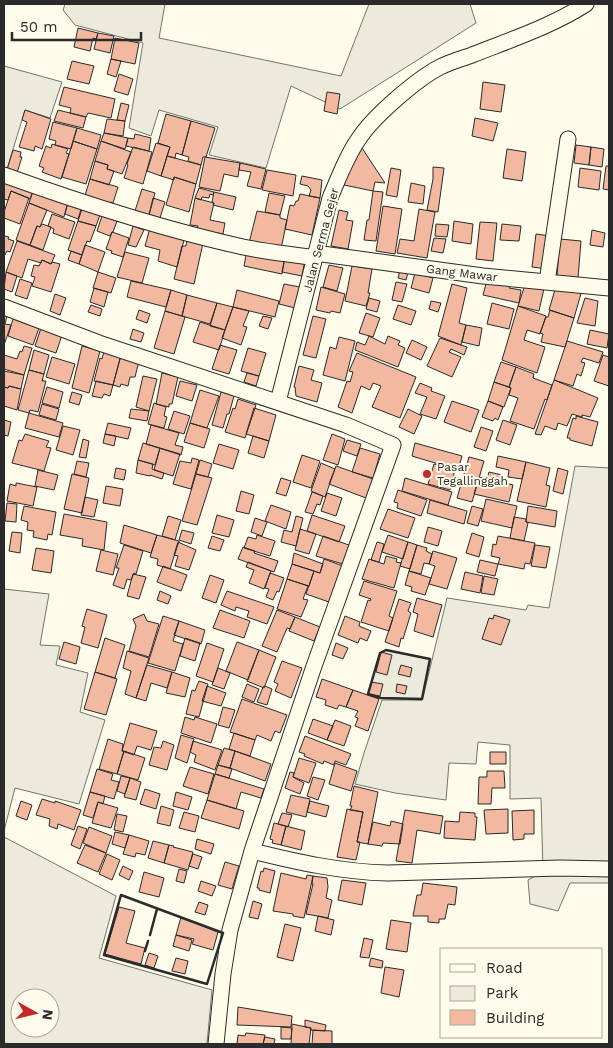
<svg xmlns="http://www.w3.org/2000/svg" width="613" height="1048" font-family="'Work Sans',sans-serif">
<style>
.green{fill:#ecebdb;stroke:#74746e;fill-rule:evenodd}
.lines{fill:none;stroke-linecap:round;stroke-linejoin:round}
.stream{stroke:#d8d7c9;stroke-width:5}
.building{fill:#f2b8a0;stroke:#2b2b2b}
.minor-casing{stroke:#2b2b2b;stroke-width:17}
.minor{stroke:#fdfbea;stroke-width:15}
.wall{stroke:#2b2b2b;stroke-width:2.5}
.poi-dot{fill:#c62828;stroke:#fdfbea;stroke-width:2}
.labels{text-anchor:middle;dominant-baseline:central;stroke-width:4;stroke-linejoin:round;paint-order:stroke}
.street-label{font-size:12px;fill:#2b2b2b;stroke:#fdfbea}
.poi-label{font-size:12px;fill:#2b2b2b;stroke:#fdfbea;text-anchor:start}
</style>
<rect width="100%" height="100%" fill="#fdfbea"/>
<path class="green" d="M65,4H165L159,38L341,76L369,4H470L476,23L340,109L291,86L266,168L209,155L218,127L159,110L151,136L129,128L143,43L75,25L63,10Z
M4,66L62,82L50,118L25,110L7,169H4Z
M575,466L609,468V883H570L558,911L530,904L528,880L543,872L541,798L510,799V745L478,742L476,764L449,763L446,800L395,793L355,784L364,753L382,700H422L381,698L368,694L380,653L386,650L430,659L423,697L447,598L526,610L528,605L549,608Z
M4,589L49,594L40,645L60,646L56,665L88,673L80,712L105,720L79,804L15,788L4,831Z
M4,837L116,896L99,958L212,990L207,1044H4ZM20,998H50V1028H20Z"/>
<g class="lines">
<path class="stream" d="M4,1044H6"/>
</g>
<path class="building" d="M78,28L98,33L96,39L93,38L90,51L74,47Z
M98,33L114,36L110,53L94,49Z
M115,38L139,43L135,64L111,59Z
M111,59L121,61L116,77L107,74Z
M72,61L94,66L89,84L67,79Z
M119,74L133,79L128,95L114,91Z
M483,82L505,85L501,112L480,109Z
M64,87L115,99L111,118L88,113L86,117L70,113L71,108L59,105Z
M327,92L340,94L337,114L324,111Z
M121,103L129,105L125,121L117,120Z
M25,110L51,119L42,149L35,146L34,151L19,147L27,122L22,120Z
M58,110L86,117L83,128L54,121Z
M166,114L191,121L182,155L176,153L175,158L167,156L170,147L158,143Z
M475,118L498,123L493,141L472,136Z
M107,119L125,121L123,136L104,133Z
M191,121L215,128L206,157H203L201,165L188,161L189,157L182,155Z
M53,122L77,128L71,149L55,145L56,141L49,139Z
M77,128L101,135L97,149L73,141Z
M104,133L128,138L125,149L101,141Z
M135,134L151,138L149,151L126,146L128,138L134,139Z
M73,141L97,149L86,184L62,177Z
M101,141L131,152L122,174L107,169L108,165L95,161Z
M156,143L170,147L161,176L147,171Z
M52,144L68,149L66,153L69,154L61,179L42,172L44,168L39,166L46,146L51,148Z
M576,145L591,147L589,165L574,163Z
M133,147L152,152L143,184L124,178L128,165L127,164Z
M591,147L604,149L602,167L589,165Z
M362,148L385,183L375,182L373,191L344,185L349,167Z
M507,149L526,152L522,181L503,178Z
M13,150L21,152L20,157H22L16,176L6,173Z
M167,156L201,165L196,184L174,177V180L161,176Z
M205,157L240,163L238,177L224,174L220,191L199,187Z
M95,161L108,165L107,169L114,171L109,185L90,179Z
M240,163L266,169L261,189L247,186L251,172L239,170Z
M606,166H609V190L603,189Z
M433,167L444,168L438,212L427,210L433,179Z
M391,168L401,170L397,197L386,195Z
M580,168L601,171L599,190L578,187Z
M267,170L296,175L293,196L262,190Z
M302,176L322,180L320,198L309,196L311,190L308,186L300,184Z
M4,177L34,188L30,199L11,191L8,200L4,199Z
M174,177L196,184L189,212L166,205Z
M90,179L118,187L113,203L110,202L109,206L84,199Z
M411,183L425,186L423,204L408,202Z
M34,188L68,202L64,217L29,203Z
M199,188L214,192L213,195L210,194L209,198L202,197L201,200L195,198Z
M142,189L155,193L149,215L146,214L144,218L134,214Z
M11,191L29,198L20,224L4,218V212Z
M373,191L383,192L376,241L364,240L367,220H369Z
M214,192L236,197L233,210L213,205L214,203L212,202Z
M269,193L285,196L280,215L265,212Z
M300,194L320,198L312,235L285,229L290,205L294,206L296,201H298Z
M153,198L165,202L159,221L150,218L151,215H149Z
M195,198L214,203L210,220L225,223L223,234L218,233V237L196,232L198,226L190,225Z
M68,202L82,206L78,219L65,214Z
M29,203L47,210L40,227L37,226L30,245L16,240Z
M83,206L101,212L96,226L78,221Z
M383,206L402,209L395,254L376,251Z
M419,209L435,212L427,258L397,253L400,239L414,241Z
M339,210L348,212L346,220L353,221L348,249L331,246Z
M257,211L280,215V218L287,220L281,249L249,243Z
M52,214L75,222L69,239L53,233L54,229L48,226Z
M102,216L117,221L113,232H112L110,236L97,231Z
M78,221L96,226L90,242L87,241L82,255L68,250Z
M454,221L473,224L471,244L452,241Z
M480,222L497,223L493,261L476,259Z
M42,224L51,227L43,250L30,245L37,226L40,227Z
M436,224L449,225L447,237L435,236Z
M502,224L521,226L519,241L500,240Z
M133,226L144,230L136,247L128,245Z
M150,228L185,236L177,267L158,261L160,250L145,246Z
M592,230L605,233L603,247L590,245Z
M112,232L129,238L123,257L111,253L112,251L106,249Z
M536,234L551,236L548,269L532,267Z
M4,236L9,237L8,239L14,241L10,252L7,251L5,255H4Z
M434,238L446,239L443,253L431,251Z
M560,239L581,241L578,278L557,276Z
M187,240L203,243L194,284L174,279L182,246H186Z
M17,241L55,255L51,264L42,260L41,263L28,259L22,278L6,272Z
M85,245L105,252L98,272L79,264Z
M247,250L285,257L282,274L244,266Z
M71,251L82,255L79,264L68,260Z
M125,252L149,258L142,283L117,277Z
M285,257L305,260L302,276L282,272Z
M42,260L51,264L52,262L60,264L51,292L32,286L35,277L31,276L34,265L39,266Z
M329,265L343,268L337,291L323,287Z
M352,266L372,269L368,293H370L366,306L345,301Z
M400,270L408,272L406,280L398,278Z
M6,272L17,276L12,292L4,289Z
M98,272L116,278L111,293L93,288Z
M415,273L433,278L429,293L411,288Z
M20,279L32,283L27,299L15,295Z
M487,280L510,285L509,288L521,290L519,303L483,295Z
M131,281L171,290L166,307L127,297Z
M396,282L407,284L402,302L392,300Z
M526,282L545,284L539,311L518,306Z
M284,284L300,287L295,308L279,304Z
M452,284L467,288L459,323L466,325L461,345L438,336Z
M556,286L582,290L574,318L549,310Z
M321,287L345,294L340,313L331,311L330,313L316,310Z
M94,288L108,292L104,307L90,302Z
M171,290L187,295L182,316L165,311Z
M237,290L279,301L275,317L233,307Z
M55,294L66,298L60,315L50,311Z
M187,295L217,303L210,324L182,316Z
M369,298L380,301L377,312L366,309Z
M585,298L598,301L595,326L577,323Z
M431,301L441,303L438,312L429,309Z
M217,303L233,307L225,330L210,326Z
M492,303L514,309L509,329L487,324Z
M91,305L102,309L100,316L88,312Z
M398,305L416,311L411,325L393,319Z
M518,306L546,316L540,334L527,330L524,340L545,347L537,373L502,360Z
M233,307L249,311L243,326L247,327L241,345L222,338Z
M139,310L150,314L147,323L136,319Z
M550,310L574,318L565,347L541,342L543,334L540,333L546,317H548Z
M165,311L185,317L174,354L154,348Z
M366,313L380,318L373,337L359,333Z
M4,315L7,316L5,324L11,325L4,345Z
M263,316L272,318L268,329L259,326Z
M313,316L326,319L316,358L303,355Z
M13,319L39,328L33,345L8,336Z
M200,322L225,330L219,350L193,342Z
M466,325L482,328L479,346L462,342Z
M41,328L62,335L56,353L35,346Z
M133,329L144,333L141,342L130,339Z
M590,330L609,334L607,348L587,344Z
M369,336L385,344L388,336L400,341L398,345L405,348L398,367L355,350L357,342L365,345Z
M339,337L355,341L345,381L323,375L330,347L336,349Z
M440,338L467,347L464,355L451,349L449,352L461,357L452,377L427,366Z
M412,340L427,347L421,360L406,353Z
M567,341L603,352L599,363L583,358L581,362L585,363L581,376L577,374L573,386L554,380Z
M220,345L237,350L229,374L212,369Z
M24,346L32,348L24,375L4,369V355L17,359L20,351L22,352Z
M82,346L100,351L89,393L72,388Z
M248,348L266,353L259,376L241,371Z
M34,350L49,355L44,374L29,370Z
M104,351L121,355L113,385L94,381L100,358L102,359Z
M357,353L416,377L400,418L372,407L381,386L373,383L370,390L361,386L352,413L338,407L347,381L350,382L353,372L349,371Z
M121,355L139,361L135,377H130L128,386L121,384L120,387L113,385Z
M603,355L609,357V386L594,381Z
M52,357L75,364L69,384L46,377Z
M501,362L516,367L509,387L494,382Z
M299,366L314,370L311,380L322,383L317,402L296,396L295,387H294Z
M516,367L534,374L533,378L552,385L547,400L545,399L534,429L510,421L518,398L509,395L511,388L509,387Z
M29,370L44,374L42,381H46L38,412L30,410L29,413L18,410Z
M4,371L24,375L21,389L9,386L8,388L4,387Z
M162,373L178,377L172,404H169V407L156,404Z
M247,373L259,376L256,386L244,382Z
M143,376L157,379L149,411L136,407Z
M554,380L598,398L590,417L582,415V417L572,414L567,426L558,423L556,430L545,426L541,435L535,434Z
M96,381L113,385L110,396L104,394L102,398L92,396Z
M180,381L197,385L192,401L176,396Z
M494,382L511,388L504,407L488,401Z
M420,383L432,388L431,391L445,396L436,419L420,414L427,397L415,393Z
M9,386L21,389L17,410L4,406V387L8,388Z
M47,387L63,392L59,408L42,403Z
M200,390L219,396L207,428L190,423Z
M72,392L82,395L79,405L69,402Z
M221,392L234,396L229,414H227L223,428L212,425Z
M238,399L256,405L245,438L225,432L233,408L235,409Z
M452,401L479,410L471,432L444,422Z
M488,401L503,407L498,420L495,418L493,421L482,417Z
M154,403L166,407L164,416L167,417L164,428L148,424Z
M42,404L59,409L56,420L39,415Z
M254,408L276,415L269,441L246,434Z
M131,409L149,411L147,421L129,418Z
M408,409L422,416L414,434L399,427Z
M174,411L190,416L184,434L168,429Z
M29,413L63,423L59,437L25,428Z
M576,416L598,422L592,446L570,440V438H567L573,418L576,419Z
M4,420L11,422L8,436L4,435Z
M503,420L517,425L510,445L496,440Z
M108,423L131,428L128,439L105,434Z
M190,423L210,429L204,448L184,442Z
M151,425L179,433L175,445L183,447L181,455L146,444Z
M63,426L80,430L73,455L56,450Z
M481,427L493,431L486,451L474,447Z
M25,434L49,441L46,447L51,448L44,471L12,463L19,440L22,441Z
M105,434L116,436L114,446L103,443Z
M332,434L345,439L338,465L323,460Z
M253,436L269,441L264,458L248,453Z
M83,439L89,441L86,458L79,457Z
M347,440L361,444L357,456L343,451Z
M143,443L160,448L155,465L138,460Z
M415,443L462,456L458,470L412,456Z
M219,444L239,450L233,469L213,463Z
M160,448L180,454L173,476L154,470Z
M360,448L380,454L373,478L352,472Z
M302,455L320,461L311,488L293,482Z
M498,456L526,462L522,479L508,477L509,470L496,467Z
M469,457L484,461L472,502L457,498Z
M192,458L199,460L191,489L173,484L180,461L191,463Z
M138,460L153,464L152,469L164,473L162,479L150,475V476L136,473Z
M200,460L212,464L208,477L196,474Z
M77,461L89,463L86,477L74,474Z
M526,462L550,468L546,485L550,486L546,507L517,501Z
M321,463L335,469L325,497L311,491Z
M434,464L455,470L450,490L428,484Z
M336,466L373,479L366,498L329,484Z
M116,468L126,470L124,480L114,478Z
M558,468L568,471L563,494L553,491Z
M38,470L58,475L54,490L35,486Z
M489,472L502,475L501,482L513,485L509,502L474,494L479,477L487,479Z
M72,474L89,478L82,513L64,509Z
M196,474L212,478L197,525L182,521Z
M281,478L291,481L286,496L276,493Z
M405,478L452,492L448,505L402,491Z
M16,483L37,487L33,506L7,501L10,484L16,486Z
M106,486L123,489L120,506L103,503Z
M398,490L427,500L421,516L397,508L398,503L394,502Z
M241,491L254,495L249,514L236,511Z
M312,492L323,496L320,505L317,504L313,514L305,512Z
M327,493L342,498L336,516L321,511Z
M85,497L98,500L94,517L81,515Z
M486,499L517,506L512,528L481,521Z
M430,500L467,511L464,524L427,513Z
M7,503L17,504L16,522L5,521Z
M271,505L291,512L286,529L265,521Z
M24,506L56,512L52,535L48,534L47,540L33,537L34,531L27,530L28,522L21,520Z
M472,506L483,509L478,526L467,523Z
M528,506L557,511L555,527L526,522Z
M388,509L415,518L408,538L380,529Z
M64,514L107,522L104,550L82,546L83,539L60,535Z
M217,515L234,520L229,537L212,533Z
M312,515L345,526L339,542L307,531Z
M168,516L181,520L175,540L162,536Z
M296,516L303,518L296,546L281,542L284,530L292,532Z
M514,517L526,519V522L528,523L524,541L510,538Z
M255,518L267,522L262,536L251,532Z
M124,525L157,535L151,553L120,543Z
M428,527L442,531L438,546L424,542Z
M300,529L316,534L309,554L295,550Z
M182,530L194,533L191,544L179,540Z
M12,532L22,533L20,553L9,551Z
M472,533L484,537L479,557L466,553Z
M157,535L179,541L170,569L157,565L158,559L150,557Z
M257,535L275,541L270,556L244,548L248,537L256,539Z
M388,535L408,542L403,559L382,552Z
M212,536L224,540L220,551L208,548Z
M323,536L349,545L343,564L316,556Z
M498,536L535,543L530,564L525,563L524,569L498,564L500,558L491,556L493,544L496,545Z
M178,542L196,550L189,570L175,566L178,556L174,555Z
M377,542L384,544L379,562L371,560Z
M408,542L417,545L410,569L400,566Z
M124,545L143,551L136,574L134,573L131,580L127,579L124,589L113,585L119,568H116Z
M417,545L427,548L426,551L432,554L429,564L424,563L421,574L409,571Z
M535,545L550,547L546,568L531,566Z
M243,547L255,551L254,553L278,561L274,572L238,559Z
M36,548L54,551L51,573L32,570Z
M101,550L118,554L113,575L96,571Z
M433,551L457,558L447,589L429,584L435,566L429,564Z
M294,553L323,564L320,573L292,564Z
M386,556L397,559L396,562L401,563L394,588L362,579L369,559L384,564Z
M324,559L343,566L329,602L306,594L314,571L320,573Z
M480,560L498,564L495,576L477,572Z
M248,562L271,571L264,589L249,583L254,570L246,567Z
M292,564L314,571L309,586L287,579Z
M163,566L187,575L181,591L157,582Z
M409,571L431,578L425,595L411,591L412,587L405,585Z
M465,572L483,576L480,593L461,589Z
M270,573L284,578L279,592L277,591L273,600L266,597L269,589L265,588Z
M133,574L146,577L139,599L127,596Z
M210,575L224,580L216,603L202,598Z
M484,576L498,579L494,595L481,593Z
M287,579L308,586L303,599L308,600L301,617L277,609Z
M364,581L397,591L389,616L393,618L389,631L361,622L368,600L370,601L371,599L359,595Z
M160,591L171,596L168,604L157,600Z
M227,591L274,607L267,624L247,617L249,611L236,607L235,611L221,605Z
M417,598L442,605L433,637L414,631L418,614L413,612Z
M399,599L411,603L408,611L411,613L403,639L401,638L399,647L385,642Z
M87,609L107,615L98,648L81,643L85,627L82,626Z
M220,610L250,621L244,638L213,628Z
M277,610L295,617L290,629L287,628L277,652L262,646Z
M144,614L147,621L159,624L149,657L129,651L136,626L133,619Z
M494,615L510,620L501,645L482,639L489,618L493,619Z
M163,616L179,621L173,641L183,644L175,671L148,663Z
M345,616L360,622L359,626L371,631L367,641L360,638L358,643L338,635Z
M295,617L320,627L314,641L289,631Z
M179,621L205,630L201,644L174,635Z
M105,638L125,645L115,678L95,672Z
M185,638L200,643L195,661L180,656Z
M64,642L80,647L76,664L59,659Z
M237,642L259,650L248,680L226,671Z
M207,643L224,649L213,682L196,676Z
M336,643L348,648L343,659L332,655Z
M259,650L276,657L264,688L247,681Z
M127,651L149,658L136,698L125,694L131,671L123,668Z
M381,652L392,655L387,675L376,672Z
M282,661L302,668L291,698L275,691L278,684L274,682Z
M147,665L172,672L167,688L151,683L146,701L136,698Z
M401,665L412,668L410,677L398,674Z
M218,668L230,673L224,689L212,685Z
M95,672L117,679L106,715L84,709Z
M172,672L190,678L185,697L166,693Z
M322,679L353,690L346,707L339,705L337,709L325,705L326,700L316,697Z
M199,681L208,684L199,717L186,714L192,690L195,691Z
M371,682L383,684L380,696L368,694Z
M247,684L259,689L254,702L242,697Z
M397,684L407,686L405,694L396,692Z
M207,686L226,693L221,706L202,701Z
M265,686L272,689L267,705L257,702L263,687Z
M353,690L379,699L368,731L355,726L358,718L355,717L358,711L346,707Z
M242,699L287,715L280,733L275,731L271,741L257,735L255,740L230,732Z
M223,707L235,710L229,728L218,725Z
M185,717L194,720L195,717L217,724L211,743L181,733Z
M313,719L333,726L327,740L308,733Z
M335,720L351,726L344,746L327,740Z
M130,723L157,731L151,750L137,746L134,755L122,751Z
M234,733L255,740L250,756L229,749Z
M181,735L194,739L187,763L175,758Z
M305,736L351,754L346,765L335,761L334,765L324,761L323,764L304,756L305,754L299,752Z
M108,739L123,744L122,751H124L117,774L99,769Z
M163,741L174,745L167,770L149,765L154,747L161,748Z
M193,741L222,750L215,770L194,762L196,755L190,752Z
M224,748L235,751L230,768L218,765Z
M124,751L145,758L138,780L117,774Z
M235,751L271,764L265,781L230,768Z
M490,752H506V764H490Z
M299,758L316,763L309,783L293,777Z
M335,763L357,771L351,791L329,784Z
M218,765L232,769L229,778L215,774Z
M190,767L214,774L208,794L183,786Z
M97,769L113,774L111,780L119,782L114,799L90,792Z
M487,771H504L505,788H492L491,804H478L479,777H487Z
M290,772L294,773L293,777L304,783L300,794L285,788Z
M215,774L264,789L261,798L241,792L236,809L207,800Z
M121,776L130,778L125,794L117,791Z
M313,777L325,780L318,800L307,796Z
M130,778L141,782L136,800L124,797Z
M354,786L378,792L368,844L357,842L363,812L350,810L352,806H350Z
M145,789L160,794L156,809L140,804Z
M90,792L105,796L103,804L98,802L93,818L83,815Z
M176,792L192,797L188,810L173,806Z
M291,795L310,799L306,817L286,812Z
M42,799L55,803V801L81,810L74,830L58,824L57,829L49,826L50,819L36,815Z
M207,800L244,811L239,829L201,818Z
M21,801L32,805L27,820L16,816Z
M310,801L329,806L326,817L307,812Z
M98,802L118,808L111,828L92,823Z
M161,806L174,810L170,826L157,823Z
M347,809L363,812L357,842H360L356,860L337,857Z
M508,809V833L486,834L484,810Z
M405,810L443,816L440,834L417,830L412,863L396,861Z
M534,810V834H524V839L513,840L512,811Z
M184,812L199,816L195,832L179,828Z
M460,812L475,813V817H477L475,840L444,838L445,821L459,822Z
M282,813L292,815L288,827L278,824Z
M117,814L127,816L123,832L114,830Z
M391,821L403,824L400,844L383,843L382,846L368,844L373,822L390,826Z
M274,823L286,826L281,845L272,843L273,840L270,839Z
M78,826L87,829L80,849L71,845Z
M286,826L305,831L301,850L281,845Z
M89,827L112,836L106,853L83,843Z
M115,832L129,835L125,848L112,844Z
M129,835L149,841L145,855L136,853L135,857L123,854Z
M197,839L214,844L211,854L195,849Z
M153,841L169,845L164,863L148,858Z
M85,845L106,853L98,872L77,863Z
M169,845L174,846L173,847L193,852L188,870L164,863Z
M107,854L120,860L112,880L99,874Z
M193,854L202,857L198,869L189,866Z
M225,862L239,866L232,889L218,885Z
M123,866L133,871L129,880L119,875Z
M264,868L275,871L270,893L259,890V888H257L261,871L263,872Z
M179,869L187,871L184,883L176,881Z
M144,872L164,878L159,897L139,892Z
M281,873L306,879L307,875L313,876L304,918L293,916V914L273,911Z
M313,876L327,878L328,887L326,898L332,900L328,918L306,914L313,884H312Z
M342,880L366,883L362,905L338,900Z
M201,881L216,886L212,896L198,891Z
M423,883L457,887L455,905L448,904L445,919H439V923L428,922V916H413L417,895H421Z
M253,901L262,904L258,919L249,917Z
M199,902L208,905L205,915L195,912Z
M119,907L135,911L126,943L145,948L141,964L105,954Z
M318,916L334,920L331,935L315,931Z
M181,917L218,932L213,950L192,944L194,939L176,935Z
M391,920L411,923L407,952L386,949Z
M285,924L301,928L293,961L277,957Z
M176,935L192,940L189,951L173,946Z
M364,938L373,940L369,958L360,957Z
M149,953L158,956L154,968L145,965Z
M176,958L188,961L185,974L172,971Z
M371,958L383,961L382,968L369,966Z
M385,967L404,970L399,997L381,993Z
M238,1007L292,1016L291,1027L237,1025Z
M305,1020L326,1025L325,1031L310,1030L311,1028L305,1027Z
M292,1024L311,1028L309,1044H291Z
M281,1027L292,1028L291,1039H281Z
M313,1030L332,1031V1044H312Z
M246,1033L265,1035L263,1044H237L238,1035L245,1036Z
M265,1037L275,1039L274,1044H263Z"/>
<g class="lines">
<g class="minor-casing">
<path id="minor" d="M4,175C82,203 162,229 243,247C267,252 291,254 315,258
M315,253L483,276L609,288
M547,282L568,139
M4,307L99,343L346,425L393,445L313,669L252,851L230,930L223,974L216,1044
M278,402L330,198C339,177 347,155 360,137C375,115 417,79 440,67C450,62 461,59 472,55C510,40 552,26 586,4
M252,851C297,862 341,872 388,873L560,868L609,869"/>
</g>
<use href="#minor" class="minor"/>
<path class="wall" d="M386,650L430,659L422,699L381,698L368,694L380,653Z
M121,895L223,933L207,984L104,955Z
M150,935L157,909
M145,951L148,941"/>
</g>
<circle class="poi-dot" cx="427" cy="474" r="5"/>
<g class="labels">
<g class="street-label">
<text transform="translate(321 240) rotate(-75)">Jalan Serma Gejer</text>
<text transform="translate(462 273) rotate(7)">Gang Mawar</text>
</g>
<g class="poi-label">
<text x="437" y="467">Pasar<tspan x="437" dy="14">Tegallinggah</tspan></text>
</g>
</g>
<rect width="613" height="1048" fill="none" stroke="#2b2b2b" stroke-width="10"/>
<rect x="440" y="948" width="162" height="90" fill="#fdfbea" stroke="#a9a89e"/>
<rect x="450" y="964" width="25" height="8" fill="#fdfbea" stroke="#a9a89e"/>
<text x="486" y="973" font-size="15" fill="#2b2b2b">Road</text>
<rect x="450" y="986" width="25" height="15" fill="#ecebdb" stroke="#a9a89e"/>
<text x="486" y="998" font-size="15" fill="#2b2b2b">Park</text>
<rect x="450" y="1010" width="25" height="15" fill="#f2b8a0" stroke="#a9a89e"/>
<text x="486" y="1023" font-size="15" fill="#2b2b2b">Building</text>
<g transform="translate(35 1013) rotate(98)"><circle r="24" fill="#fdfbea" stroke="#a9a89e"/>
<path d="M0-4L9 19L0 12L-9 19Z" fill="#c62828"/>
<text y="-8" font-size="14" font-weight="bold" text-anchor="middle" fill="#2b2b2b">N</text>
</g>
<path d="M12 32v8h129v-8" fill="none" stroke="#2b2b2b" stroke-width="2.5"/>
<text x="20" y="32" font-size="15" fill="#2b2b2b" stroke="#fdfbea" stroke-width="4" paint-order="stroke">50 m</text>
</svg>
